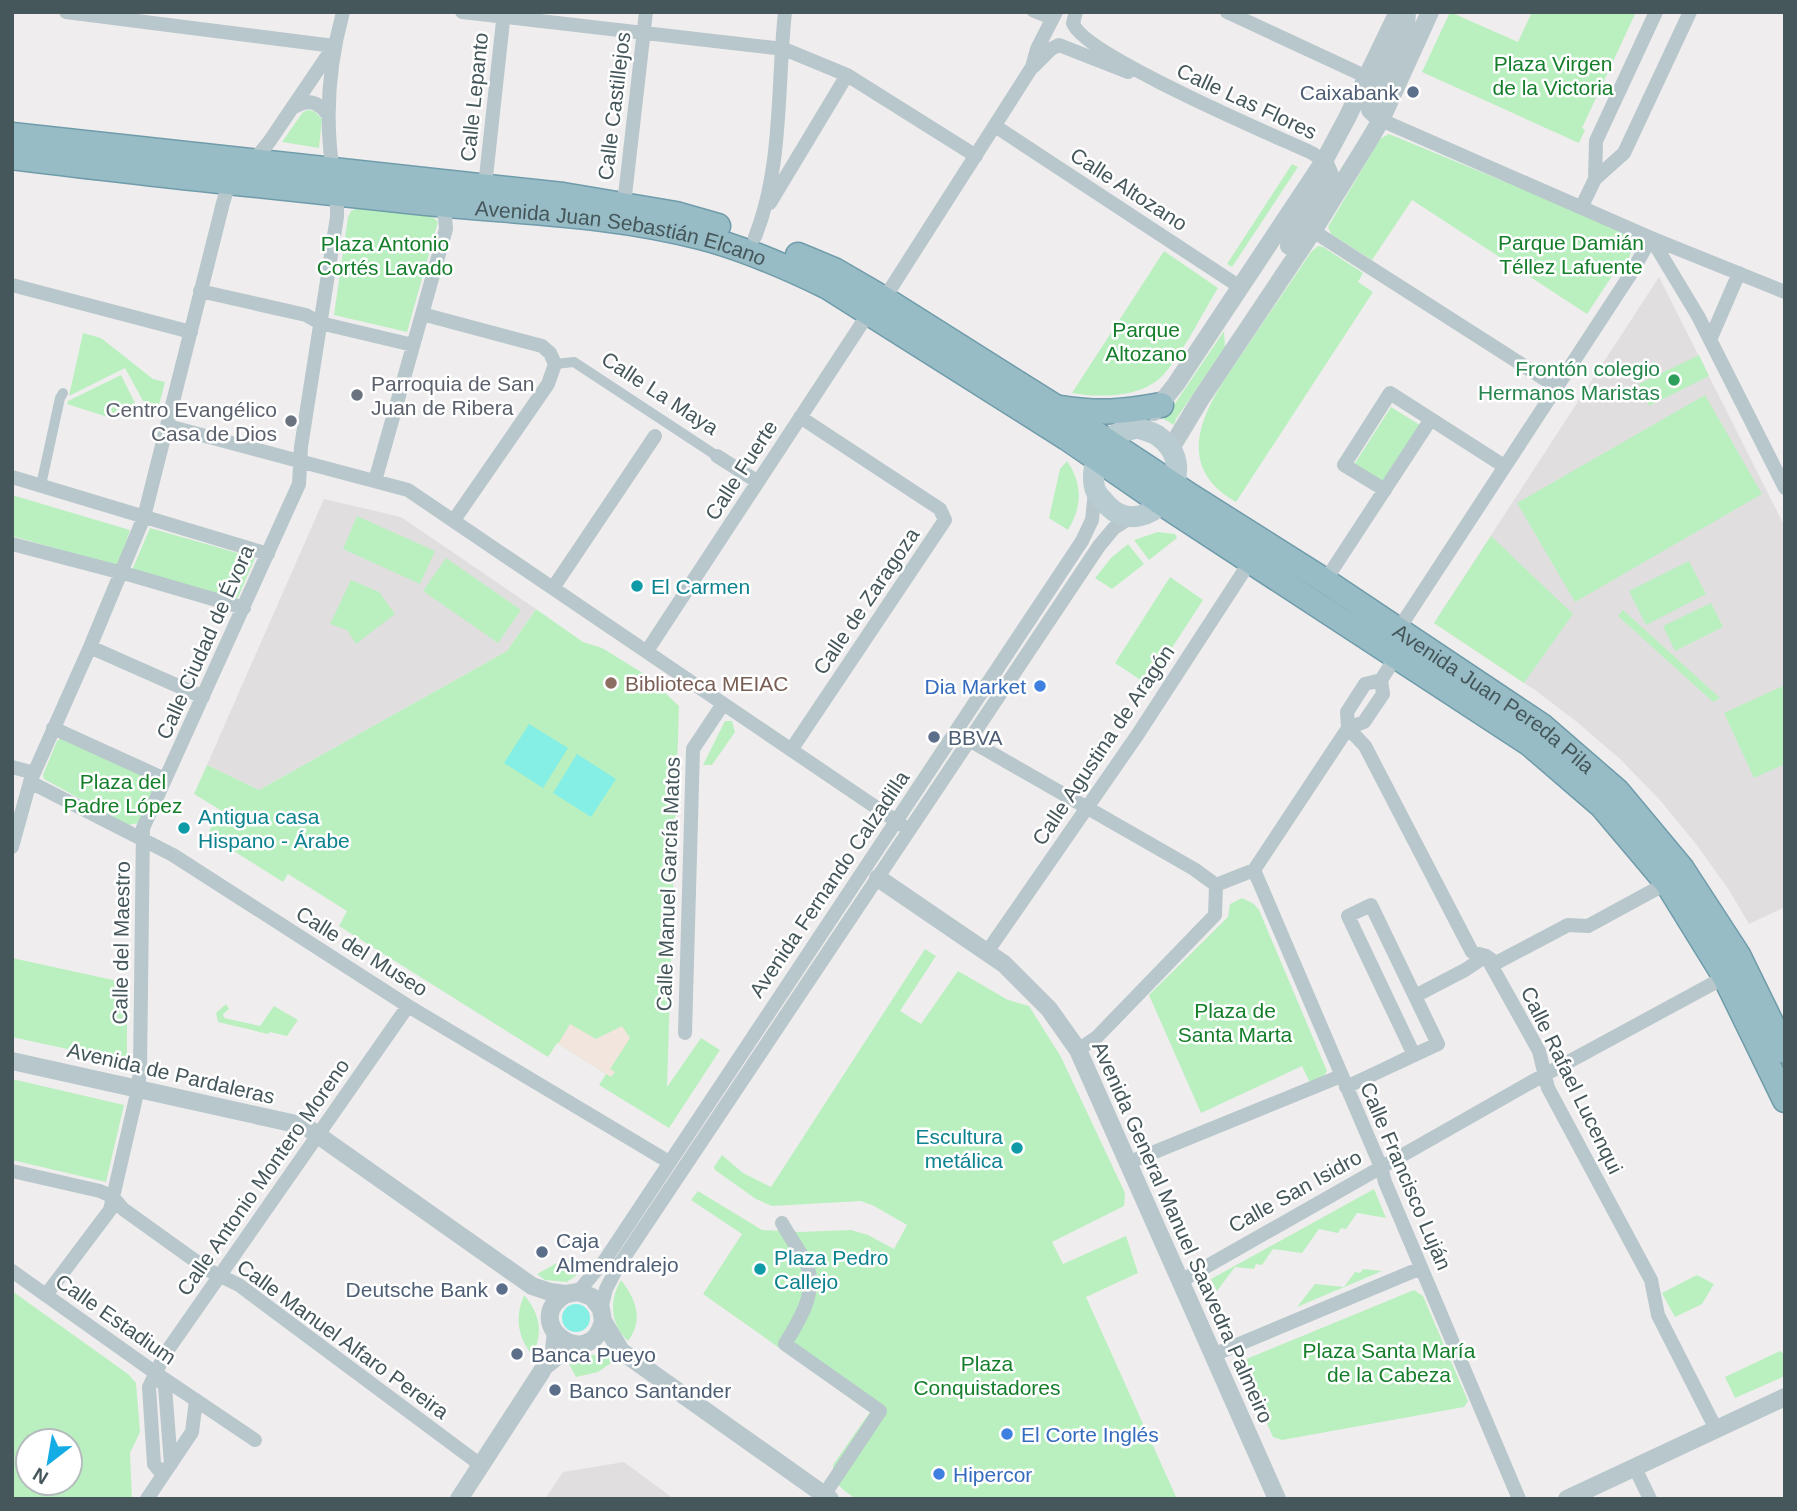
<svg xmlns="http://www.w3.org/2000/svg" width="1797" height="1511" font-family="Arial,sans-serif">
<style>
.education{fill:#e1dee0}
.green{fill:#baf0bf;fill-rule:evenodd}
.sand{fill:#f2e5dd}
.water{fill:#85eee5}
.lines{fill:none;stroke-linecap:round;stroke-linejoin:round}
.trunk-casing{stroke:#6f9caa;stroke-width:27}
.pedestrian{stroke:#b8c7cb;stroke-width:10}
.minor{stroke:#b8c7cb;stroke-width:14}
.tertiary{stroke:#b8c7cb;stroke-width:18}
.secondary{stroke:#b8cbd0;stroke-width:21}
.trunk{stroke:#98bcc6;stroke-width:24}
.service-dot{fill:#5c6f8a;stroke:#fff;stroke-width:2.5}
.leisure-dot{fill:#2e9e5b;stroke:#fff;stroke-width:2.5}
.worship-dot{fill:#6b7280;stroke:#fff;stroke-width:2.5}
.culture-dot{fill:#0f9aa8;stroke:#fff;stroke-width:2.5}
.education-dot{fill:#8d6e63;stroke:#fff;stroke-width:2.5}
.shop-dot{fill:#3f7fe0;stroke:#fff;stroke-width:2.5}
.labels{text-anchor:middle;dominant-baseline:central;stroke-width:5;stroke-linejoin:round;paint-order:stroke}
.park-label{font-size:21px;fill:#147e2a;stroke:#fff}
.service-label{font-size:21px;fill:#4e5e75;stroke:#fff;text-anchor:start}
.street-label{font-size:21px;fill:#45575b;stroke:#fff}
.leisure-label{font-size:21px;fill:#27864d;stroke:#fff;text-anchor:end}
.worship-label{font-size:21px;fill:#5b616d;stroke:#fff;text-anchor:start}
.culture-label{font-size:21px;fill:#0d838f;stroke:#fff;text-anchor:start}
.education-label{font-size:21px;fill:#785e54;stroke:#fff;text-anchor:start}
.shop-label{font-size:21px;fill:#366cbe;stroke:#fff;text-anchor:start}
</style>
<rect width="100%" height="100%" fill="#f0edee"/>
<path class="education" d="M1659,277L1785,527V907L1749,924L1729,890L1696,844L1659,799L1620,759L1577,722L1535,690L1434,623Z
M324,499L401,517L536,609L507,651L259,790L207,765Z
M624,1462L674,1499H545L563,1472Z"/>
<path class="green" d="M1450,12L1518,42L1532,12H1636L1582,128L1585,130L1579,143L1422,72Z
M308,110L314,111L322,119L319,148L282,142L303,112Z
M1389,134L1627,232L1631,236L1634,244L1629,258L1619,275L1614,273L1587,314L1412,200L1372,260L1331,234L1328,227L1380,139Z
M1292,164L1298,167L1234,264L1232,267L1227,264Z
M358,208L432,216L438,222L407,332L334,315L348,217L351,211Z
M1318,246L1323,247L1363,273L1358,282L1373,292L1236,502C1161,459 1217,391 1250,342C1270,312 1291,282 1311,252Z
M1164,251L1218,288C1202,314 1184,351 1165,373C1144,398 1101,398 1072,393Z
M1224,331L1225,347L1176,419L1174,425L1162,418L1168,414Z
M83,333L101,338L153,379L165,382L159,405L143,401L125,368L69,396Z
M1699,355L1709,376L1649,406L1639,384Z
M121,375L137,407L114,419L67,404L68,401Z
M1705,395L1762,494L1575,602L1517,503Z
M1391,407L1420,425L1378,489L1350,471Z
M1067,461C1083,484 1082,507 1068,530L1049,518L1060,469Z
M12,495L130,530L118,566L12,536Z
M357,516L435,551L420,584L343,549Z
M150,528L255,558L236,602L132,570Z
M1158,532L1175,534L1177,538L1149,560L1134,540Z
M1491,536L1573,614L1524,683L1434,623Z
M1128,544L1144,564L1112,589L1095,578L1111,558Z
M446,558L521,610L498,643L423,591Z
M1689,561L1706,594L1646,625L1629,591Z
M1170,577L1203,600L1148,685L1115,663Z
M351,580L379,592L395,614L356,644L347,630L330,624Z
M1711,603L1723,627L1675,651L1663,626Z
M536,609L583,642L602,648L646,675L679,706L667,1087L701,1038L720,1050L669,1128L599,1085L606,1074L557,1043L548,1057L339,926L347,911L288,874L283,882L207,834L222,811L194,794L207,765L259,790L507,651Z
M1623,610L1720,698L1713,702L1618,616Z
M1785,685V764L1754,778L1724,713Z
M725,721H732L735,732L712,765H703Z
M61,738L154,780L155,787L138,823L128,825L44,779L43,775L57,741Z
M1242,898L1254,904L1259,910L1327,1071L1324,1076L1310,1083L1302,1066L1201,1113L1149,995L1228,917L1230,904Z
M925,949L936,956L900,1011L921,1024L958,971L1008,1000L1029,1006L1061,1057L1125,1193L1124,1206L1052,1242L1063,1264L1126,1236L1138,1273L1086,1297L1177,1499H856C842,1489 833,1484 833,1465L870,1412L703,1294L742,1234L691,1200L698,1191L762,1230L800,1232L851,1230L868,1235L894,1249L907,1225L874,1206L861,1201L772,1206L756,1199L715,1170L714,1167L722,1155L743,1173L771,1187Z
M12,958L127,983V1062L12,1037Z
M226,1004L229,1009L223,1014L224,1018L260,1026L274,1006L298,1020L287,1036L270,1032L268,1034L218,1022L216,1013Z
M12,1079L124,1105L106,1182L12,1160Z
M1374,1189L1386,1218L1357,1213L1346,1229L1341,1228L1338,1233L1319,1229L1302,1253L1273,1249L1262,1265L1256,1264L1254,1269L1235,1267L1217,1291L1211,1279Z
M566,1260H589L592,1264L567,1282L545,1280L537,1274L555,1264Z
M1363,1269L1382,1271L1297,1307L1315,1284L1344,1287L1355,1272L1360,1273Z
M1697,1275L1714,1284L1702,1304L1675,1317L1662,1293Z
M621,1280C636,1299 644,1320 628,1341C610,1324 609,1301 621,1280Z
M1414,1290L1423,1296L1468,1401L1464,1407L1282,1440L1273,1437L1239,1362Z
M12,1291L128,1374L136,1383L140,1432L130,1453L132,1499H12ZM28,1441H70V1483H28Z
M524,1295C540,1314 544,1333 532,1355C517,1336 515,1317 524,1295Z
M1780,1351L1785,1355V1376L1735,1398L1725,1377Z
M588,1354L607,1357L614,1361L598,1372L576,1377L569,1364L573,1360Z"/>
<path class="sand" d="M570,1024L596,1039L622,1026L630,1038L610,1069L615,1072L611,1077L558,1044Z"/>
<path class="water" d="M529,724L568,748L543,788L504,763Z
M577,754L616,779L591,817L553,793Z
M562 1318a14 14 0 1 1 28 0a14 14 0 1 1-28 0Z"/>
<g class="lines">
<g class="trunk-casing">
<g id="trunk">
<path d="M12,135L563,195L676,214L718,226"/>
<path id="s1" d="M12,157C147,174 282,188 417,202C511,212 608,213 700,237C744,248 787,267 828,287L1067,438L1163,504L1530,744L1602,806L1667,883L1725,977L1785,1100"/>
<path id="s2" d="M798,255L834,270L884,299L1057,408L1189,495L1325,581L1542,726L1617,791L1682,869L1738,955L1785,1051"/>
<path d="M1061,408C1099,414 1123,412 1161,405"/>
</g>
</g>
<path class="pedestrian" d="M1032,12L1052,20
M555,364L574,362L717,456
M41,485L60,398L63,393"/>
<path class="minor" d="M66,12L334,46
M462,12L784,49L847,75L976,156
M1076,12L1073,23C1083,55 1273,135 1312,153L1324,161
M1227,12L1367,77
M1033,67L1051,49L1059,45L1128,72
M294,107C309,99 318,101 328,115
M1381,120L1651,238L1785,292
M995,126L1240,287
M251,164L269,142L332,49
M1595,179L1624,153L1690,12
M485,186L504,12
M770,203L847,75
M624,204L646,12
M1582,206L1595,179L1596,141L1656,12
M1313,231L1557,387
M755,237C783,167 777,86 785,12
M1651,238L1698,316L1785,488
M12,285L191,332
M200,291L306,315L320,323L413,345
M884,299L1032,67L1037,49L1056,12
M422,314L542,346L550,353L555,364L548,384L454,520
M1710,340L1739,273
M168,426L408,490L902,825
M717,456L758,482
M12,477L268,554
M375,481L446,229L445,216L439,205
M1385,490L1344,465L1390,393L1504,466
M12,544L134,576L244,608
M1325,581L1431,419
M553,588L655,436
M1398,630L1630,275L1651,238
M90,647L203,697
M647,651L870,311
M1397,655L1381,680L1383,694L1364,722L1348,728L1365,746L1472,952L1486,956L1539,1051L1548,1088L1651,1280L1658,1315L1716,1429
M53,728L165,779
M969,740L1194,869L1216,885
M791,750L945,520L940,509L800,417
M12,767L34,773
M30,782L173,855L408,1006L669,1162
M12,847L30,782L90,647L144,517L223,203L229,183L233,180
M1254,870L1381,1167L1385,1182L1519,1499
M1254,870L1348,728L1347,712L1365,684L1381,680
M1216,885L1254,870
M987,952L1138,734L1251,560
M1415,996L1465,970L1486,956L1496,963L1568,925L1588,926L1667,883
M685,1033L693,749L723,704
M1078,1050L1097,1037L1215,915L1216,885
M1346,1087C1377,1073 1407,1058 1438,1044L1371,905L1348,916L1414,1055
M1130,1162L1341,1076
M12,1171L100,1191L113,1197L123,1209L208,1270L239,1285L482,1466
M782,1223C789,1236 798,1248 805,1261C820,1289 799,1321 785,1344L880,1411L824,1495
M12,1271L157,1374L255,1440
M1181,1281L1526,1085L1725,977
M578,1292L605,1260L1082,541L1092,520L1095,492
M46,1295L110,1210L138,1089L140,1070L143,828L299,484L301,447L337,217C338,193 332,171 330,147C326,102 331,56 343,12
M601,1309L606,1289L617,1268L1099,546L1114,528L1131,517
M1213,1355L1421,1268
M544,1367L552,1351L554,1331
M542,1371L576,1344
M158,1376L165,1387L171,1464
M1635,1468L1650,1499
M163,1475L154,1464L149,1387L165,1354L408,1006
M147,1499L192,1432L196,1400"/>
<path class="tertiary" d="M1381,120L1370,110V103L1406,25L1407,12
M1289,246L1327,186L1330,175L1324,161
M1154,412L1176,384L1324,161L1347,118L1398,12
M1171,448L1200,400L1313,231L1368,142L1381,120L1430,12
M878,878L1004,964L1049,1009L1078,1050L1277,1499
M12,1061L305,1126L532,1286L550,1292L566,1294L578,1292L592,1297L601,1309L603,1321L621,1351L830,1499
M566,1294C518,1322 590,1375 603,1321
M459,1499L542,1371
M1567,1499L1785,1397"/>
<path class="secondary" d="M1138,428C1144,430 1153,432 1158,436C1208,471 1146,544 1108,506C1104,501 1097,495 1095,489C1090,471 1098,448 1113,436C1120,431 1129,430 1138,428Z"/>
<use href="#trunk" class="trunk"/>
</g>
<g class="service-dot">
<circle cx="1413" cy="92" r="7"/>
<circle cx="934" cy="737" r="7"/>
<circle cx="542" cy="1252" r="7"/>
<circle cx="502" cy="1289" r="7"/>
<circle cx="517" cy="1354" r="7"/>
<circle cx="555" cy="1390" r="7"/>
</g>
<circle class="leisure-dot" cx="1674" cy="380" r="7"/>
<g class="worship-dot">
<circle cx="357" cy="395" r="7"/>
<circle cx="291" cy="421" r="7"/>
</g>
<g class="culture-dot">
<circle cx="637" cy="586" r="7"/>
<circle cx="184" cy="828" r="7"/>
<circle cx="1017" cy="1148" r="7"/>
<circle cx="760" cy="1269" r="7"/>
</g>
<circle class="education-dot" cx="611" cy="683" r="7"/>
<g class="shop-dot">
<circle cx="1040" cy="686" r="7"/>
<circle cx="1007" cy="1434" r="7"/>
<circle cx="939" cy="1474" r="7"/>
</g>
<g class="labels">
<g class="park-label">
<text x="1553" y="63">Plaza Virgen<tspan x="1553" dy="24">de la Victoria</tspan></text>
<text x="1571" y="242">Parque Damián<tspan x="1571" dy="24">Téllez Lafuente</tspan></text>
<text x="385" y="243">Plaza Antonio<tspan x="385" dy="24">Cortés Lavado</tspan></text>
<text x="1146" y="329">Parque<tspan x="1146" dy="24">Altozano</tspan></text>
<text x="123" y="781">Plaza del<tspan x="123" dy="24">Padre López</tspan></text>
<text x="1235" y="1010">Plaza de<tspan x="1235" dy="24">Santa Marta</tspan></text>
<text x="1389" y="1350">Plaza Santa María<tspan x="1389" dy="24">de la Cabeza</tspan></text>
<text x="987" y="1363">Plaza<tspan x="987" dy="24">Conquistadores</tspan></text>
</g>
<g class="service-label">
<text x="1399" y="92" text-anchor="end">Caixabank</text>
<text x="948" y="737">BBVA</text>
<text x="556" y="1240">Caja<tspan x="556" dy="24">Almendralejo</tspan></text>
<text x="488" y="1289" text-anchor="end">Deutsche Bank</text>
<text x="531" y="1354">Banca Pueyo</text>
<text x="569" y="1390">Banco Santander</text>
</g>
<g class="street-label">
<text transform="translate(474 97) rotate(-84)">Calle Lepanto</text>
<text transform="translate(1247 101) rotate(25)">Calle Las Flores</text>
<text transform="translate(614 106) rotate(-83)">Calle Castillejos</text>
<text transform="translate(1129 189) rotate(33)">Calle Altozano</text>
<text stroke="none"><textPath href="#s1" startOffset="614">Avenida Juan Sebastián Elcano</textPath></text>
<text transform="translate(660 393) rotate(33)">Calle La Maya</text>
<text transform="translate(741 470) rotate(-57)">Calle Fuerte</text>
<text transform="translate(866 601) rotate(-56)">Calle de Zaragoza</text>
<text transform="translate(205 642) rotate(-66)">Calle Ciudad de Évora</text>
<text stroke="none"><textPath href="#s2" startOffset="826">Avenida Juan Pereda Pila</textPath></text>
<text transform="translate(1103 745) rotate(-56)">Calle Agustina de Aragón</text>
<text transform="translate(668 884) rotate(-88)">Calle Manuel García Matos</text>
<text transform="translate(829 884) rotate(-56)">Avenida Fernando Calzadilla</text>
<text transform="translate(121 943) rotate(-89)">Calle del Maestro</text>
<text transform="translate(362 951) rotate(32)">Calle del Museo</text>
<text transform="translate(171 1073) rotate(13)">Avenida de Pardaleras</text>
<text transform="translate(1572 1080) rotate(64)">Calle Rafael Lucenqui</text>
<text transform="translate(1406 1176) rotate(67)">Calle Francisco Luján</text>
<text transform="translate(263 1177) rotate(-55)">Calle Antonio Montero Moreno</text>
<text transform="translate(1295 1191) rotate(-29)">Calle San Isidro</text>
<text transform="translate(1183 1232) rotate(66)">Avenida General Manuel Saavedra Palmeiro</text>
<text transform="translate(116 1319) rotate(35)">Calle Estadium</text>
<text transform="translate(343 1339) rotate(36)">Calle Manuel Alfaro Pereira</text>
</g>
<g class="leisure-label">
<text x="1660" y="368">Frontón colegio<tspan x="1660" dy="24">Hermanos Maristas</tspan></text>
</g>
<g class="worship-label">
<text x="371" y="383">Parroquia de San<tspan x="371" dy="24">Juan de Ribera</tspan></text>
<text x="277" y="409" text-anchor="end">Centro Evangélico<tspan x="277" dy="24">Casa de Dios</tspan></text>
</g>
<g class="culture-label">
<text x="651" y="586">El Carmen</text>
<text x="198" y="816">Antigua casa<tspan x="198" dy="24">Hispano - Árabe</tspan></text>
<text x="1003" y="1136" text-anchor="end">Escultura<tspan x="1003" dy="24">metálica</tspan></text>
<text x="774" y="1257">Plaza Pedro<tspan x="774" dy="24">Callejo</tspan></text>
</g>
<g class="education-label">
<text x="625" y="683">Biblioteca MEIAC</text>
</g>
<g class="shop-label">
<text x="1026" y="686" text-anchor="end">Dia Market</text>
<text x="1021" y="1434">El Corte Inglés</text>
<text x="953" y="1474">Hipercor</text>
</g>
</g>
<rect width="1797" height="1511" fill="none" stroke="#45575b" stroke-width="28"/>
<g transform="translate(49 1462) rotate(211)"><circle r="33" fill="#ffffff" stroke="#b5bcbd" stroke-width="2"/>
<path d="M0-5L12 26L0 18L-12 26Z" fill="#14ace4"/>
<text y="-10" font-size="19" font-weight="bold" text-anchor="middle" fill="#45575b">N</text>
</g>
</svg>
